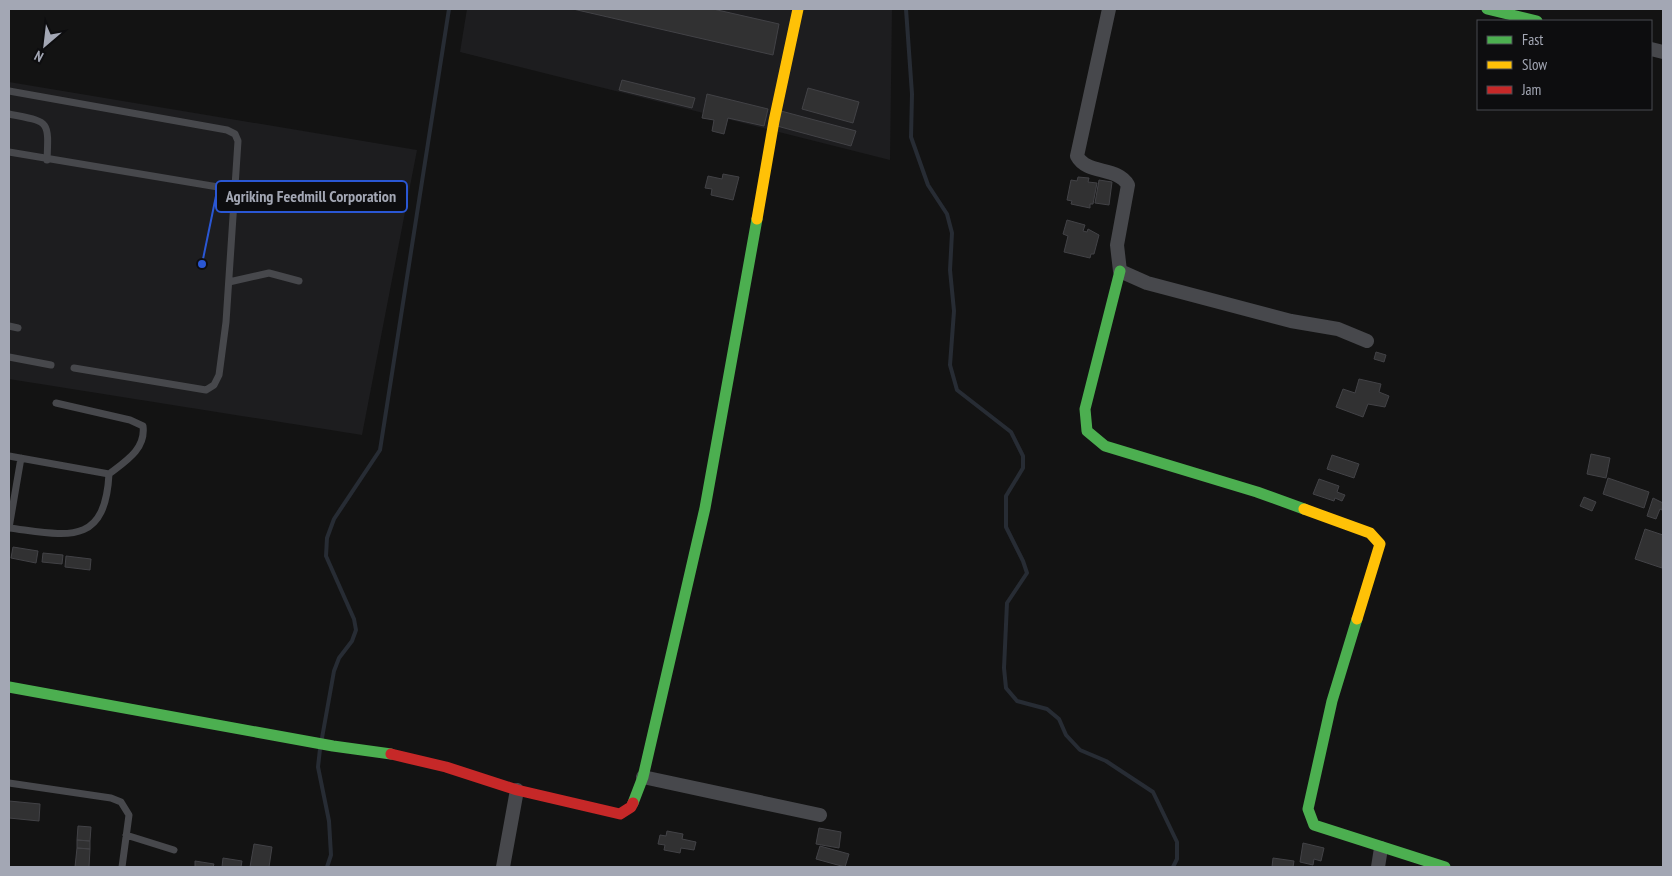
<svg xmlns="http://www.w3.org/2000/svg" width="1672" height="876" font-family="'PT Sans Narrow',sans-serif">
<style>
.built{fill:#1d1d1f}
.lines{fill:none;stroke-linecap:round;stroke-linejoin:round}
.stream{stroke:#272c34;stroke-width:4}
.building{fill:#313132;stroke:#424246}
.lane{stroke:#47484c;stroke-width:7}
.street{stroke:#47484c;stroke-width:14}
.fast{stroke:#4caf50;stroke-width:11}
.slow{stroke:#ffc107;stroke-width:11}
.jam{stroke:#c62828;stroke-width:11}
.leader{fill:none;stroke:#2a57d4;stroke-width:2}
.callout-dot{fill:#2a57d4;stroke:#0d0d0f;stroke-width:2}
.callout{fill:#0d0d0f;stroke:#2a57d4;stroke-width:2}
.callout-label{font-size:16px;text-anchor:middle;font-weight:bold;fill:#a3a7b4}
</style>
<rect width="100%" height="100%" fill="#131313"/>
<path class="built" d="M467,9H892L890,160L460,52Z
M9,82L417,150L362,435L9,379Z"/>
<g class="lines">
<path class="stream" d="M906,9L912,94L911,137L928,185L947,214L952,233L950,270L954,311L950,365L957,390L1011,432L1023,456V468L1006,496V527L1023,561L1027,573L1007,603L1004,668L1006,688L1017,701L1047,709L1059,719L1066,735L1080,750L1106,761L1153,792L1177,842V859L1173,867
M322,738L334,671L339,658L352,641L356,630L354,619L326,556L327,538L334,519L380,450L449,9
M320,749L318,767L329,821L331,855L327,867"/>
</g>
<path class="building" d="M573,9H713L779,24L773,55Z
M622,80L695,98L692,108L619,90Z
M808,88L859,102L853,123L802,109Z
M707,94L768,109L764,126L728,118L724,134L712,131L714,120L702,118Z
M781,111L856,131L851,146L777,126Z
M723,174L739,177L733,200L711,195L712,189L705,188L708,176L722,179Z
M1078,177L1089,178L1088,182L1097,183L1093,204H1090V208L1071,204L1072,201L1067,200L1071,180L1077,181Z
M1099,180L1112,182L1109,205L1095,203Z
M1067,220L1085,225L1083,231L1087,232L1088,229L1099,235L1094,254H1091L1090,258L1064,252L1068,236L1063,234Z
M1376,352L1386,355L1384,362L1374,359Z
M1359,379L1381,384L1379,392L1389,396L1385,407L1368,404L1363,417L1336,407L1343,389L1355,393Z
M1591,454L1610,458L1606,478L1587,474Z
M1332,455L1359,464L1354,478L1327,469Z
M1608,478L1649,492L1644,508L1603,494Z
M1319,479L1339,486L1337,492L1345,495L1342,501L1335,498L1334,501L1313,494Z
M1584,497L1596,502L1592,511L1580,506Z
M1653,498L1663,503L1662,510L1660,509L1656,519L1647,516Z
M1645,529L1663,535L1662,568L1635,559Z
M13,547L38,551L36,563L11,558Z
M43,553L63,555L62,564L42,562Z
M66,556L91,559L90,570L65,567Z
M9,801L40,804L39,821L9,818Z
M78,826L91,827L90,841L77,840Z
M819,828L841,832L839,848L816,844Z
M667,831L683,834L682,839L696,842L694,850L681,848L680,853L664,850L665,845L658,844L660,835L666,836Z
M77,840L90,841V849L77,848Z
M1303,843L1324,848L1321,861L1314,859L1313,865L1300,862Z
M254,844L272,847L269,867H250Z
M820,846L849,854L845,867L816,859Z
M77,848L90,849L89,867H75Z
M223,858L242,861L241,867H222Z
M1273,858L1294,861L1293,867H1272Z
M195,861L214,864L213,867H195Z"/>
<g class="lines">
<path class="lane" d="M9,91L227,130L235,134L238,141L226,322L219,375L214,385L206,390L74,368
M9,114C49,122 49,119 47,160
M9,152L236,190
M229,282L269,273L299,281
M9,326L18,328
M9,357L51,365
M56,403L130,420L143,426C146,449 126,461 109,474
M9,456L109,474C105,548 66,535 9,528
M9,528L21,458
M9,783L111,798L121,802L129,815L122,867
M126,835L174,850"/>
<path class="street" d="M1109,9L1077,156C1087,175 1117,166 1128,185L1117,245L1120,271L1147,283L1291,321L1338,329L1367,341
M1651,49L1663,52
M643,777L820,815
M503,867L517,790
M1378,867L1381,848"/>
<path class="fast" d="M1487,9L1537,21
M1120,271L1085,409L1087,431L1105,446L1257,492L1304,509
M1357,619L1332,701L1308,809L1314,825L1445,867
M9,687L333,746L391,754
M633,803L643,777L705,508L757,219"/>
<path class="slow" d="M757,219L774,121L798,9
M1304,509L1370,533L1380,544L1357,619"/>
<path class="jam" d="M391,754L446,767L517,790L620,814L631,807L633,803"/>
</g>
<path class="leader" d="M202 264L216 196"/>
<circle class="callout-dot" cx="202" cy="264" r="5"/>
<rect class="callout" x="216" y="181" width="191" height="31" rx="5"/>
<g class="callout-label">
<text x="311" y="202">Agriking Feedmill Corporation</text>
</g>
<rect width="1672" height="876" fill="none" stroke="#a3a7b4" stroke-width="20"/>
<rect x="1477" y="20" width="175" height="90" fill="#0d0d0f" stroke="#494b51"/>
<rect x="1487" y="36" width="25" height="8" fill="#4caf50" stroke="#494b51"/>
<text x="1522" y="45" font-size="15" fill="#a3a7b4">Fast</text>
<rect x="1487" y="61" width="25" height="8" fill="#ffc107" stroke="#494b51"/>
<text x="1522" y="70" font-size="15" fill="#a3a7b4">Slow</text>
<rect x="1487" y="86" width="25" height="8" fill="#c62828" stroke="#494b51"/>
<text x="1522" y="95" font-size="15" fill="#a3a7b4">Jam</text>
<g transform="translate(45 45) rotate(208)" stroke="#0d0d0f" stroke-width="4" paint-order="stroke">
<path d="M0-4L9 19L0 12L-9 19Z" fill="#a3a7b4"/>
<text y="-8" font-size="14" font-weight="bold" text-anchor="middle" fill="#a3a7b4">N</text>
</g>
</svg>
